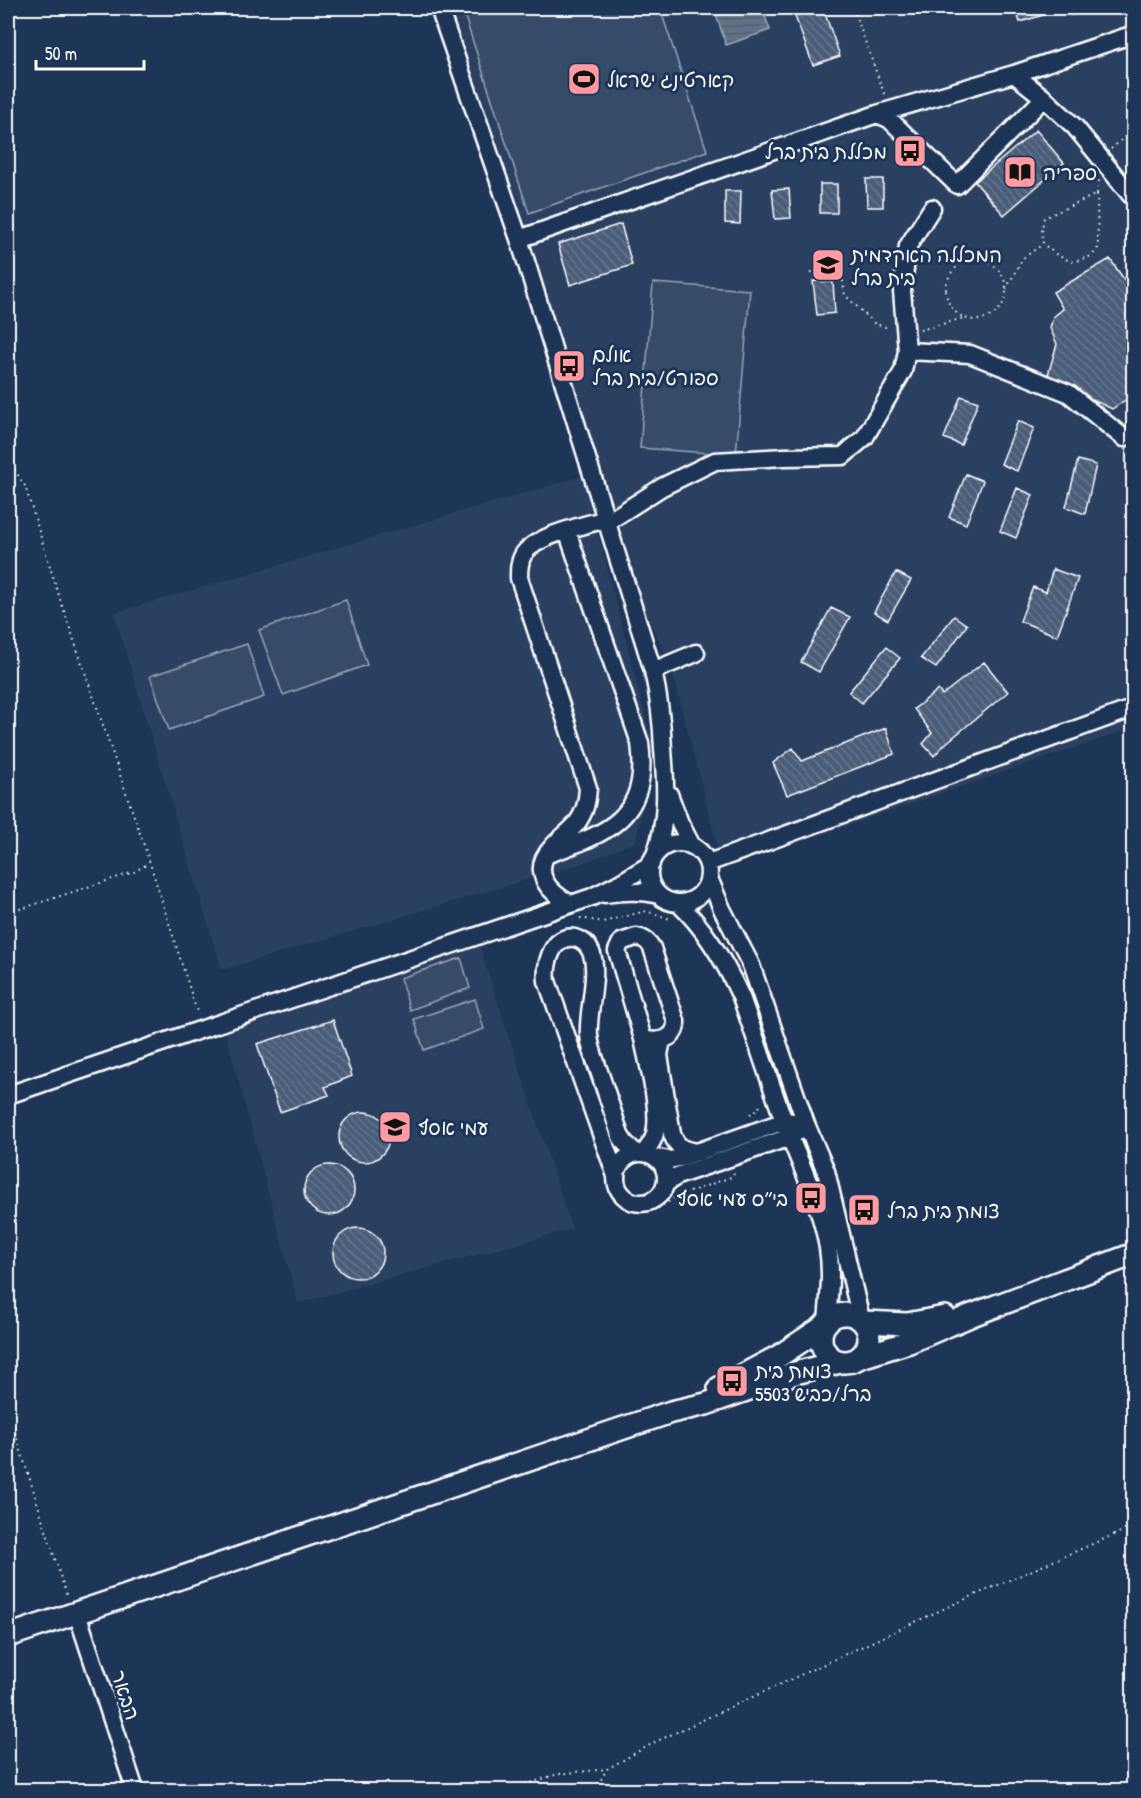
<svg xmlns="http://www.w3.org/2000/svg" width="1141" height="1798" font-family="'Patrick Hand','Playpen Sans Hebrew',sans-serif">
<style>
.built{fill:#2a4161}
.pitch{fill:#364b69;stroke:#9aa5b4;stroke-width:1.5}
.water{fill:url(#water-rules);stroke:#a0aab8;stroke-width:1.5}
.building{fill:url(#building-back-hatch);stroke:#fff;stroke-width:1.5}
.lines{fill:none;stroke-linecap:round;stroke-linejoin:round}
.minor-casing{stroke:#fff;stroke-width:21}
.major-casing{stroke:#fff;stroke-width:26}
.path{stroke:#fff;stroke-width:2;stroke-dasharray:1.5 4.5;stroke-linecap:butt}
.minor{stroke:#1d3557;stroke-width:16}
.major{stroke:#1d3557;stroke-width:21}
.labels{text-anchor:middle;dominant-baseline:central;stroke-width:6;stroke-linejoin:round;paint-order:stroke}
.poi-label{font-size:20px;fill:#fff;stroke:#1d3557;text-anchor:start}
.street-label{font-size:20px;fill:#fff;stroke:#1d3557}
</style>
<defs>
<pattern id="water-rules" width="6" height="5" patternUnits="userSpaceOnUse" patternTransform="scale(1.5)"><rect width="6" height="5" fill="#617289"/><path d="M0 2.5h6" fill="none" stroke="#555d67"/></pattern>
<pattern id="building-back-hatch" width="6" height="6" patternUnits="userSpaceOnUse" patternTransform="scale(1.5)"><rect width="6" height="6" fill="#4a5d79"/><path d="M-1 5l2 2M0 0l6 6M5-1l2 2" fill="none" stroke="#65758d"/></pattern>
</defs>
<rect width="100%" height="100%" fill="#1d3557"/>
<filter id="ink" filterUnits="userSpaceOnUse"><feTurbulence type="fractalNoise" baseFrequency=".0167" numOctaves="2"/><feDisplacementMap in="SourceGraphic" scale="12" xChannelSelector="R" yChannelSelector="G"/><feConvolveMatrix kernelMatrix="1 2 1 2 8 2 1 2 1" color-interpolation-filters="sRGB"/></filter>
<g filter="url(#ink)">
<path class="built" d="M439,8H1133V728L723,868L672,669L606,523Z
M583,476L653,746L636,842L583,863L222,970L114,613Z
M478,942L572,1229L298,1303L224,1026Z"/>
<path class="pitch" d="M462,8H660L707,151L529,213Z
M653,283L750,290L736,455L640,448Z
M346,600L367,665L283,695L259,630Z
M247,644L264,697L169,730L150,676Z
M461,958L470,988L410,1010L400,978Z
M475,999L484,1029L424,1050L414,1019Z"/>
<path class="water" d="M714,8H762L770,30L726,45Z"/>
<path class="building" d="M792,8H823L840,56L813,65Z
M1015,8H1059L1060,10L1020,22Z
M1069,8H1092L1072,15Z
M1036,130L1064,163L1004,215L975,182Z
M866,179H883V207H867Z
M820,184H837V213H820Z
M789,189L791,218L775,219L772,190Z
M725,191H741L740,224L725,223Z
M621,224L632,265L570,285L558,244Z
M1110,259L1134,294V394L1112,409L1047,378L1057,344L1050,328L1053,317L1063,309L1053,292Z
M813,281L833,282L835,313L817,315Z
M961,396L978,402L961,445L944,438Z
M1018,421L1034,428L1017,471L1001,464Z
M1078,460L1096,465L1085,514L1066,507Z
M966,474L983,481L966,524L949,517Z
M1017,488L1033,495L1016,538L1000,531Z
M1053,569L1078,578L1057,636L1020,621L1033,587L1046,592Z
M896,572L911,580L888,620L874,612Z
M831,608L850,617L819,672L801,662Z
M954,616L967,625L936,668L921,658Z
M886,647L900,658L862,703L849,692Z
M984,662L1008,692L945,744L934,756L923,744L932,733L914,709L938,690L942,695Z
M886,728L894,754L787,795L773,763L793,748L802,761Z
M333,1020L352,1076L325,1087L329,1095L280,1112L257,1044Z
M339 1137a25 25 0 1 1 50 0a25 25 0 1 1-50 0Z
M304 1190a25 25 0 1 1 50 0a25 25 0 1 1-50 0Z
M333 1253a25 25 0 1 1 50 0a25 25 0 1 1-50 0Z"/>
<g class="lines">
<g class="minor-casing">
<path id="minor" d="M439,8L519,239L653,671C659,697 662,723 663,749C666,786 668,820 655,855
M1014,74L1044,98L1075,127L1134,199
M877,114L889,119L957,185L1044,98
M519,239L877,114L1014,74L1134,34
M907,351L970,354L1068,393L1124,438
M606,523L662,487L715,461L784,457L843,456L865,437L903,371L907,351L902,291L908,246L932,208
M653,671L696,653
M669,794L680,823L692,846
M649 873a30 30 0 1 1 60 0a30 30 0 1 1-60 0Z
M548,854C608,833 650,818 640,743L567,531
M708,863L1134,708
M709,878L722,909L751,965L806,1124L826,1171L861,1319
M605,894C624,891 641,890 659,895
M678,903C706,929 725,962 741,997C758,1044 773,1093 791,1140C805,1174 822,1211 828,1248C832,1272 829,1297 827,1322
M571,904C546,891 530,870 553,846C560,838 570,832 577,823C585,812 587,802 588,788L519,578C519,569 519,562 523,555C535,535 584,526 605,519
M636,937C644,938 648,941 652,948L676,1021C677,1040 658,1043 643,1039L617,951L621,942Z
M643,1039C648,1064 662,1113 654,1137C652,1142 648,1148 644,1153
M662,1040L659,1055L672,1134C677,1148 684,1150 698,1152
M8,1095L592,897L616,885L651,864
M616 1178a25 25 0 1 1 50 0a25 25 0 1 1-50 0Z
M657,1158L669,1160L680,1158L785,1121L793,1122
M616,1176L547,981C545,964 552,934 575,938C583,940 588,945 591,952C600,972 587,1012 589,1035C590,1048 596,1062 600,1074C607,1095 614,1115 620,1135L625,1143L636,1153
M665,1184L677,1176L790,1137L797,1132
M77,1613L135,1790"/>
</g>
<g class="major-casing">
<path id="major" d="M821 1338a24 24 0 1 1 48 0a24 24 0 1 1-48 0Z
M864,1322L907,1324L945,1317
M861,1357L909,1342L972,1315L1134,1254
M719,1388L779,1356L823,1327
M8,1636L671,1412L706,1404L795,1373L840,1362"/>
</g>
<path class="path" d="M853,8L885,96
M1111,149L1134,129
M1097,194L1098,248L1092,256L1072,262L1057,255L1043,244L1042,229L1044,218L1097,194L1099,180
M946 290a30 30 0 1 1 60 0a30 30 0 1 1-60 0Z
M811,272L842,276L845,295L875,324L889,328
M1006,289L1023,258L1043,244
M920,330L964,318
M8,453L11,464L25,486L60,599L148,857L198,1015
M8,913L134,872L149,863
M580,918L603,922L646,911L670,919
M750,1114L759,1109L760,1104
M629,1207L649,1212L658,1208L678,1196L731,1177L734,1173
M8,1410L67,1597
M508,1790L558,1774L607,1769
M595,1790L607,1769L655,1742L952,1605L1134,1526"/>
<use href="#minor" class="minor"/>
<use href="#major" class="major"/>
</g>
</g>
<defs>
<g id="stadium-square" transform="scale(1.725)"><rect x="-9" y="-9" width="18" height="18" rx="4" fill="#ff9aa2" stroke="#1d3557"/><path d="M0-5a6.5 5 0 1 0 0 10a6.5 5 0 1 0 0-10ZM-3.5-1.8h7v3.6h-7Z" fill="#111"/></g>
<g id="bus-square" transform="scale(1.725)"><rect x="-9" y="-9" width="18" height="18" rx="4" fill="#ff9aa2" stroke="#1d3557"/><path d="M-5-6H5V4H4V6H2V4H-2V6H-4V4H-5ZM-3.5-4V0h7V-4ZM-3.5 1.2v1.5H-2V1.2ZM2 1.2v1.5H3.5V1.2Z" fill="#111"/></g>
<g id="library-square" transform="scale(1.725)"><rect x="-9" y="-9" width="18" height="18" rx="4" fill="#ff9aa2" stroke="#1d3557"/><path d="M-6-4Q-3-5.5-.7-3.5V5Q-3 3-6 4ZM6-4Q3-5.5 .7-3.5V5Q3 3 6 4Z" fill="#111"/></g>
<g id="university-square" transform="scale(1.725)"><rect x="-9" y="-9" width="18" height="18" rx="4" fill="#ff9aa2" stroke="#1d3557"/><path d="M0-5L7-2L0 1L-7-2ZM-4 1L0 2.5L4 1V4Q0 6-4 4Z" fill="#111"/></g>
<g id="school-square" transform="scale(1.725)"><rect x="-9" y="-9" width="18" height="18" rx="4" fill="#ff9aa2" stroke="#1d3557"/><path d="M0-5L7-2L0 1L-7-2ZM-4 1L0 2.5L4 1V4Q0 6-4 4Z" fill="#111"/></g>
</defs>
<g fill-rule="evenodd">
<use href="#stadium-square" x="584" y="79"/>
<use href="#bus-square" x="910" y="151"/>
<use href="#library-square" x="1020" y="172"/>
<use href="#university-square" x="828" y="265"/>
<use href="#bus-square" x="569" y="366"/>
<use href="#school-square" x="395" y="1127"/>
<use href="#bus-square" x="811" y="1198"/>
<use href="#bus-square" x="864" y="1210"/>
<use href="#bus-square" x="732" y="1381"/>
</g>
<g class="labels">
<g class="poi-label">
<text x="607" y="79">קארטינג ישראל</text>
<text x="887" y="151" text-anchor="end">מכללת בית ברל</text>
<text x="1043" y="172">ספריה</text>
<text x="851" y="254">המכללה האקדמית<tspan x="851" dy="23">בית ברל</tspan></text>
<text x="592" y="354">אולם<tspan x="592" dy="23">ספורט/בית ברל</tspan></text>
<text x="418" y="1127">עמי אסף</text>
<text x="788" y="1198" text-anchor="end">בי״ס עמי אסף</text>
<text x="887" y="1210">צומת בית ברל</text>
<text x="755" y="1370">צומת בית<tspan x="755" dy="23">ברל/כביש 5503</tspan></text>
</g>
<g class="street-label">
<text transform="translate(126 1695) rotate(72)">הבאר</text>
</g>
</g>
<rect width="1141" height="1798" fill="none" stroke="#1d3557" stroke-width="30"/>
<rect x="15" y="15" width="1111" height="1768" fill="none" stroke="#fff" stroke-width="2" filter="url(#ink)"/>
<path d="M36 60v9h108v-9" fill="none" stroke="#ffffff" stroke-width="3"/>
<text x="45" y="60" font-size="18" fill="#ffffff" stroke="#1d3557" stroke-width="4.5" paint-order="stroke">50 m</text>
</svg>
